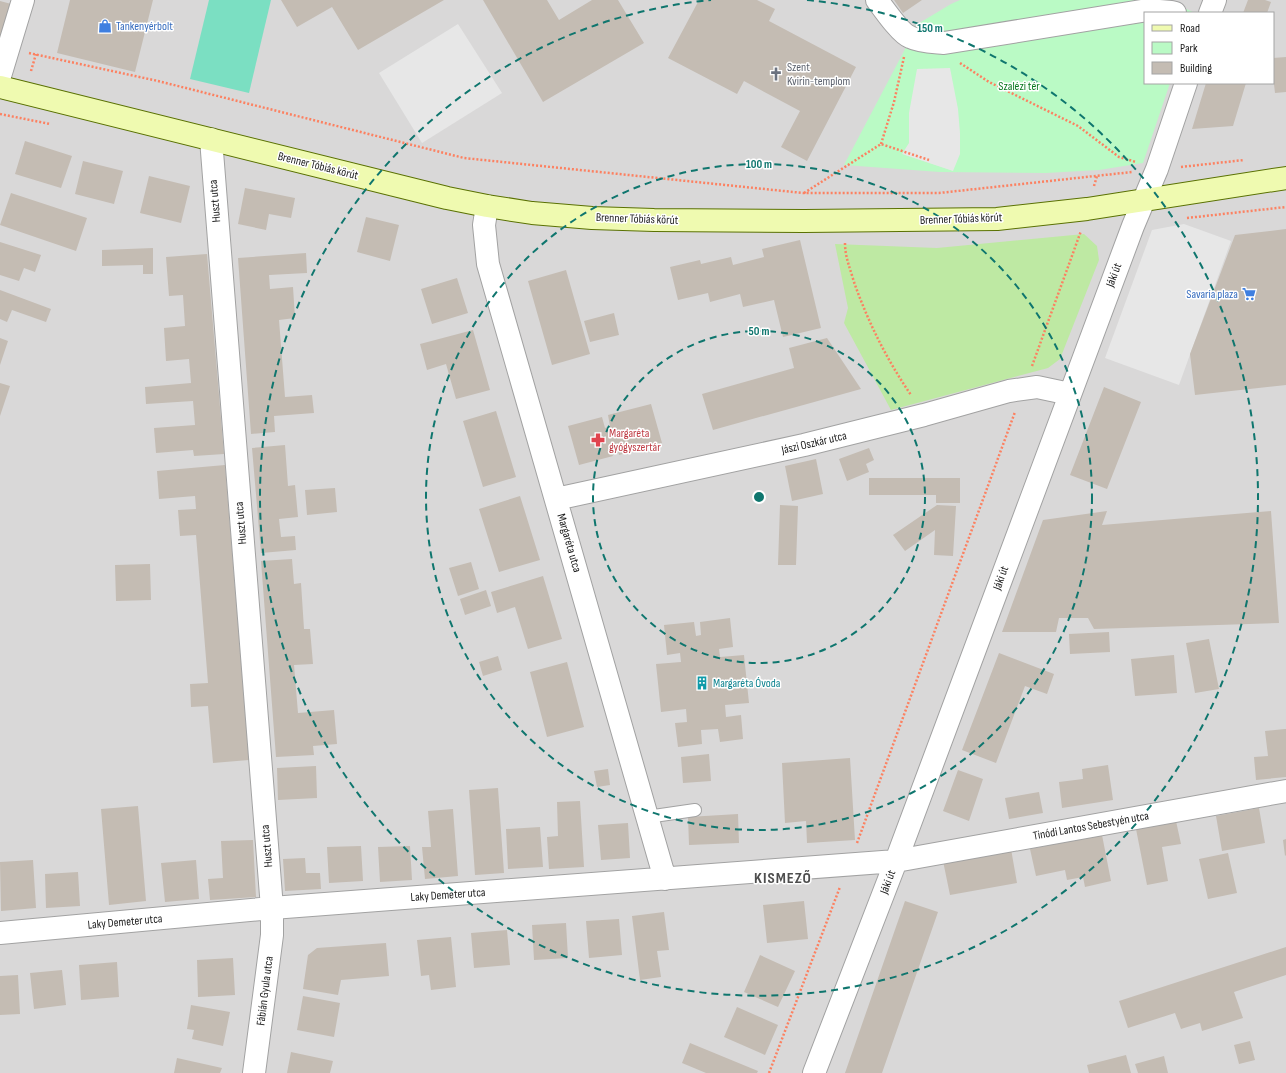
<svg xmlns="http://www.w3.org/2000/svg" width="1286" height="1073" font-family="'Sofia Sans Condensed',sans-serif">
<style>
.residential{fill:#d9d8d8;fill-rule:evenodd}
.grass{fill:#bee9a3}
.park{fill:#bafac5}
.pitch{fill:#7bdfc2}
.parking{fill:#e7e7e7}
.building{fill:#c4bcb3}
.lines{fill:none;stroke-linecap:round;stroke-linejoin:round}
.lane-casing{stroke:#a2a2a2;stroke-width:14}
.street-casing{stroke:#a2a2a2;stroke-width:24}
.secondary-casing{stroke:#5a7103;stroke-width:24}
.path{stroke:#fc8161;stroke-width:2.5;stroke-dasharray:2 2;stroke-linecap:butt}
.lane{stroke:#fff;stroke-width:12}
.street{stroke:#fff;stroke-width:22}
.secondary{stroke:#effab0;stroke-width:22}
.ring{fill:none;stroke:#0f766e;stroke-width:2;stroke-dasharray:7 5}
.labels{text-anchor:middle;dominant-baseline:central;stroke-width:3;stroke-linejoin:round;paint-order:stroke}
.shop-label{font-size:12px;fill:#366cbe;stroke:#fff;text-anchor:start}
.worship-label{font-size:12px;fill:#5b616d;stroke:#fff;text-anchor:start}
.park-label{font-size:12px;fill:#09781e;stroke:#fff}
.street-label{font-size:12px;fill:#1b1b1b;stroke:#fff}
.health-label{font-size:12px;fill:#be3a42;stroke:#fff;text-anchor:start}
.culture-label{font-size:12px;fill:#0d838f;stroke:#fff;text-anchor:start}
.district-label{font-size:16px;font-weight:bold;letter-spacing:1px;fill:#4e4e4e;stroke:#fff}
.centre{fill:#0f766e;stroke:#fff;stroke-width:2}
.ring-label{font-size:12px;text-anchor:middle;font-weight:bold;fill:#0f766e;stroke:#fff;stroke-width:3;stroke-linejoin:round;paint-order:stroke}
</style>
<rect width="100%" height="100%" fill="#edeae0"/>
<path class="residential" d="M0,0H1286V1073H0ZM1145,13H1273V83H1145Z"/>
<path class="grass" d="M1084,234L1097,246L1099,260L1060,359L1048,368L891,410L844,323L848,308L835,244L937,248Z"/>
<path class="park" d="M960,0H1167L1193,12V13H1145V83H1170L1143,163L1099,170L1046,173L940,172L844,165L903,53L916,25L951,4Z"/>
<path class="pitch" d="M209,0H271L249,93L190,79Z"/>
<path class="parking" d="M458,24L502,93L422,143L379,73Z
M950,68L958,109L960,133V154L953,171L902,154L909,143V113L917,69Z
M1184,224L1231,241L1179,385L1105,358L1152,230Z"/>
<path class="building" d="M70,0H153L135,72L57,53Z
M281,0H444L358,50L332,7L297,27Z
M483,0H547L559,20L592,0H618L644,43L543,102Z
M699,0H757L775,9L769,21L856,67L807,161L781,147L800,111L744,81L737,94L668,58Z
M894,0H922L903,13Z
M1248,0H1265L1271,2L1267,13H1243Z
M0,1L15,5L0,39Z
M1286,57V92L1275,93L1273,76V58Z
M1206,83H1246L1233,126L1192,129Z
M25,141L72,156L61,188L15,174Z
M83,161L123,171L114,204L75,194Z
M149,176L190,186L181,223L140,213Z
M245,188L295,198L291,218L269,214L266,230L238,224Z
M11,193L87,218L76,251L0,225Z
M366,217L399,225L390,261L357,252Z
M1286,229V385L1195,395L1190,354L1235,235Z
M800,240L821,328L783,337L774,300L743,307L740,294L710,302L708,293L678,300L670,267L700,260L701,264L731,257L733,265L764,257L762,249Z
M0,242L41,255L35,272L24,268L19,281L0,275Z
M153,248V274H143V265L102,266V250Z
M306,253L307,273L269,275L270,289L293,287L295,318L279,320L285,397L312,395L314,413L274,416L275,432L251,434L238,258Z
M207,254L224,454L194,456L193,450L156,453L154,428L195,425L193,401L146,404L145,387L191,383L189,359L166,361L164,328L185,326L183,295L169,296L166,257Z
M566,270L590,354L552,365L528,281Z
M457,278L468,313L432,324L421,289Z
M0,290L51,309L46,322L12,310L7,322L0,319Z
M614,313L619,335L590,342L584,321Z
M473,330L490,390L456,399L446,364L427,370L420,344Z
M0,338L8,341L0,365Z
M827,338L861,389L713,430L702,394L794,368L789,348Z
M0,383L10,386L0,416Z
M1104,387L1141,402L1107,489L1070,475Z
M651,404L662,443L619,455L617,447L610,449L613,456L579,465L568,426L602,417L605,428L610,426L608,415Z
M496,411L516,477L483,487L463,421Z
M285,445L288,486L295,485L298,517L279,519L281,537L295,536L296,550L261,553L252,448Z
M869,448L874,460L866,464L869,472L847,481L839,459Z
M816,459L823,494L792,501L785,466Z
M225,465L249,760L213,763L208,706L191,707L190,684L208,683L196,535L180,536L178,510L196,509L195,496L159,499L157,471Z
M869,478H960V503H936V495H869Z
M335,488L337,512L307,515L305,490Z
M520,496L540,560L499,572L479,509Z
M780,505L798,506L796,565H778Z
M937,505L956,506L953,556L934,555L935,530L905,551L893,535Z
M1107,511L1102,525L1271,511L1279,623L1094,629L1088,618H1059L1056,632H1002L1043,520Z
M292,559L294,584L301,583L304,629H310L313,664L294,665L298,713L334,710L337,744L313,746L314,755L276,757L261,561Z
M471,562L479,589L458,596L449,568Z
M150,564L151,600L116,601L115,565Z
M543,576L562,639L528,649L515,607L497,613L491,592Z
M486,590L491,606L465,615L460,599Z
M730,618L733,647L719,649L720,657L744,655L749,703L725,705L726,717L741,715L743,739L720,742L718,729L701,730L702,744L678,747L675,723L687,722L686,709L661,712L656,664L681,662L680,653L667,655L664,625L694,622L696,636L701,635L700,622Z
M1109,632L1110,652L1070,654L1069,634Z
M1209,639L1219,689L1195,693L1186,643Z
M999,653L1054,674L1047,694L1025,686L996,763L962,750Z
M1174,655L1177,693L1135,696L1131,659Z
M498,656L502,670L483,676L479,662Z
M567,662L584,727L547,737L530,672Z
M1285,729H1286V777L1256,780L1254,757L1268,756L1265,731Z
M709,754L711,781L683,783L681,757Z
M850,758L855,840L807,843L806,821L785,823L782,763Z
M1108,765L1113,800L1062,808L1059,782L1083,779L1082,769Z
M316,766L317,798L278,800L277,768Z
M608,769L610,785L597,787L594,771Z
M958,770L983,779L969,821L943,811Z
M498,788L504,873L475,875L469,790Z
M1039,792L1043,813L1009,819L1005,798Z
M580,801L584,867L549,869L547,837L558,836L557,802Z
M138,806L146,901L109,905L101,809Z
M1259,808L1265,843L1222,851L1216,816Z
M453,809L458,876L425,879L422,847H431L428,811Z
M738,814L739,843L689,845L688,817Z
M1176,821L1181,844L1162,847L1168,881L1147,885L1136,829Z
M628,823L630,858L601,860L598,825Z
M540,827L543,867L508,869L506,829Z
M1102,835L1111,881L1085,887L1083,877L1067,880L1065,870L1036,876L1030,849Z
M1286,839V855L1285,856L1283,840Z
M253,840L256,897L210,900L208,879L223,878L221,841Z
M361,846L363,881L329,883L327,847Z
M410,846L412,880L380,882L378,847Z
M1011,849L1017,883L950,895L943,861Z
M1228,853L1237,893L1208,899L1199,859Z
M305,858L306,873H320L321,889L285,891L283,859Z
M33,860L36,908L1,911L0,862Z
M196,860L199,899L165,902L161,863Z
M78,872L80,906L46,908L45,874Z
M804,901L808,939L767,943L763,905Z
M905,901L938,912L882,1073H845Z
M664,912L669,950L657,951L661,977L640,980L632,916Z
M619,919L622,955L589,958L586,921Z
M566,923L568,958L534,960L532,925Z
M507,930L510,965L474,968L471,933Z
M451,937L456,987L431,990L429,975L421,976L417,940Z
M386,943L389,976L341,980L338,995L303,989L308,955L317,948Z
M1286,947V975L1234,992L1243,1018L1202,1031L1200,1023L1181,1029L1175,1013L1128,1028L1119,1001Z
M760,955L795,971L778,1007L744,992Z
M233,958L235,995L198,997L197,960Z
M117,962L119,997L81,1000L79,965Z
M62,970L66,1005L34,1009L30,973Z
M18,975L20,1014L0,1015V976Z
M303,996L340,1003L334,1037L297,1030Z
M191,1005L230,1012L223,1046L192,1039L194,1030L187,1029Z
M737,1007L778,1025L765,1055L724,1037Z
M1250,1041L1255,1060L1239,1064L1234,1045Z
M690,1043L758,1071L757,1073H706L682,1063Z
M291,1052L333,1061L330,1073H287Z
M1126,1055L1131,1073H1089L1087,1065Z
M1164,1056L1168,1073H1138L1135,1064Z
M177,1058L222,1068L220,1073H174Z"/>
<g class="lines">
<g class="lane-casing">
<path id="lane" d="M647,817L695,810"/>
</g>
<g class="street-casing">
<path id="street" d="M877,0C883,8 901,34 910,37C920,42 933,42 944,43L1148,10L1171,12L1175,13
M1210,13L1215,0
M0,76L23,0
M211,139L272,908V935L254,1073
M487,206L484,225L488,264L665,879
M556,499L804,445L924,415L1009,391L1037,387L1070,394
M0,933L272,908L896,861L1286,791
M814,1073L896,861L1133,226L1157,169L1186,83"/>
</g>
<g class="secondary-casing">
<path id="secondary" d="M0,87L447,198L487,206L532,213L592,218L654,220L804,221L997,219L1087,209L1286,178"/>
</g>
<path class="path" d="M29,53L158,81L464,158L803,193H939L1132,172
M960,63L989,82L1078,126L1119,157L1136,162
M31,71L36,54
M0,114L50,124
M881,144L894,102L904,57
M1181,167L1244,160
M1094,186L1097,176
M804,193L881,144L929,160
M1187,218L1286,207
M845,243C845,257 850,268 854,282C868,322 887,360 911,395
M1032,366L1081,231
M857,843L1015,412
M769,1073L840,887"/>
<use href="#lane" class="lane"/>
<use href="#street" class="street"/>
<use href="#secondary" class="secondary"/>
</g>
<g class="ring">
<circle cx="759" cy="497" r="166"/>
<circle cx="759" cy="497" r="333"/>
<path d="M807 0A499 499 0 1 1 711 0"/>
</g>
<defs>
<g id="shop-bare" transform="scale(1.08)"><path d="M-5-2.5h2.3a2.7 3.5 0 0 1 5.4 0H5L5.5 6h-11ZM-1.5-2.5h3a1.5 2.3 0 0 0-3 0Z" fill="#3f7fe0" stroke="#fff" stroke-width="2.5" paint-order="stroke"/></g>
<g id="church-bare" transform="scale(1.08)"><path d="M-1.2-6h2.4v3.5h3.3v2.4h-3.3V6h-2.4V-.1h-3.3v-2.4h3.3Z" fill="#6b7280" stroke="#fff" stroke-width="2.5" paint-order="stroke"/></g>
<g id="supermarket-bare" transform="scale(1.08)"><path d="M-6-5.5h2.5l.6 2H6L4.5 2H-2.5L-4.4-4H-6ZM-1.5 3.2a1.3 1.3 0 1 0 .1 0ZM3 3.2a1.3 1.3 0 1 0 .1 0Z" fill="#3f7fe0" stroke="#fff" stroke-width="2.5" paint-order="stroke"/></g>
<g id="pharmacy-bare" transform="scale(1.08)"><path d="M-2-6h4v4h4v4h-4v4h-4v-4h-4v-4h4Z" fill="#e0444e" stroke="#fff" stroke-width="2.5" paint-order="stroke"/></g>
<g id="building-bare" transform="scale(1.08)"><path d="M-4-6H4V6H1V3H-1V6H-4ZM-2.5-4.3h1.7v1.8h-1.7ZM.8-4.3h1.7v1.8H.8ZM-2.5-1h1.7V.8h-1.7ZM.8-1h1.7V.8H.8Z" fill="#0f9aa8" stroke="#fff" stroke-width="2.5" paint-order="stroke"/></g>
</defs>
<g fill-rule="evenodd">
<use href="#shop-bare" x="105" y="26"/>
<use href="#church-bare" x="776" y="74"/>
<use href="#supermarket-bare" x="1249" y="294"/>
<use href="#pharmacy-bare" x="598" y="440"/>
<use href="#building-bare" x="702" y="683"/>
</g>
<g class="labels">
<g class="shop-label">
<text x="116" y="26">Tankenyérbolt</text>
<text x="1238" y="294" text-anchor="end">Savaria plaza</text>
</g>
<g class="worship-label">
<text x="787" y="67">Szent<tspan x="787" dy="14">Kvirin-templom</tspan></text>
</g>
<g class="park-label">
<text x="1019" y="86">Szalézi tér</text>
</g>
<g class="street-label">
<text transform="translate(318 166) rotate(14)">Brenner Tóbiás körút</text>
<text transform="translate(215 201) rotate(-95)">Huszt utca</text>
<text transform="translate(637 219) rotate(2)">Brenner Tóbiás körút</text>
<text transform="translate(961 219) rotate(-2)">Brenner Tóbiás körút</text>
<text transform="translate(1114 275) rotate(-69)">Jáki út</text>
<text transform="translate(814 443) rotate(-13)">Jászi Oszkár utca</text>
<text transform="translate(241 523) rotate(-95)">Huszt utca</text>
<text transform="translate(569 543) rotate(74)">Margaréta utca</text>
<text transform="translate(1001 578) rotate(-70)">Jáki út</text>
<text transform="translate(1091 826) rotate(-10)">Tinódi Lantos Sebestyén utca</text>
<text transform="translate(267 846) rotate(-95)">Huszt utca</text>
<text transform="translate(888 882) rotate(-69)">Jáki út</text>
<text transform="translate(448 895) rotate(-4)">Laky Demeter utca</text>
<text transform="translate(125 922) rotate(-5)">Laky Demeter utca</text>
<text transform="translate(265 991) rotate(-83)">Fábián Gyula utca</text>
</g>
<g class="health-label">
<text x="609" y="433">Margaréta<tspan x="609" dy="14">gyógyszertár</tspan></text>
</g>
<g class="culture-label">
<text x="713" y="683">Margaréta Óvoda</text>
</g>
<g class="district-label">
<text x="783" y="878">KISMEZŐ</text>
</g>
</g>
<circle cx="759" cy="497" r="6" class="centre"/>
<g class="ring-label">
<text x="930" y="32">150 m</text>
<text x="759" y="168">100 m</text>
<text x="759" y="335">50 m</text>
</g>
<rect x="1144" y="12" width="130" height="72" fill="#ffffff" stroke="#a4a4a4"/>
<rect x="1152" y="25" width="20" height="6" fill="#effab0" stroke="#a4a4a4"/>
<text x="1180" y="32" font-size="12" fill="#1b1b1b">Road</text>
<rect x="1152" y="42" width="20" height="12" fill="#bafac5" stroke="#a4a4a4"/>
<text x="1180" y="52" font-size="12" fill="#1b1b1b">Park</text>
<rect x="1152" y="62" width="20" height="12" fill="#c4bcb3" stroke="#a4a4a4"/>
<text x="1180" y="72" font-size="12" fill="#1b1b1b">Building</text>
</svg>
